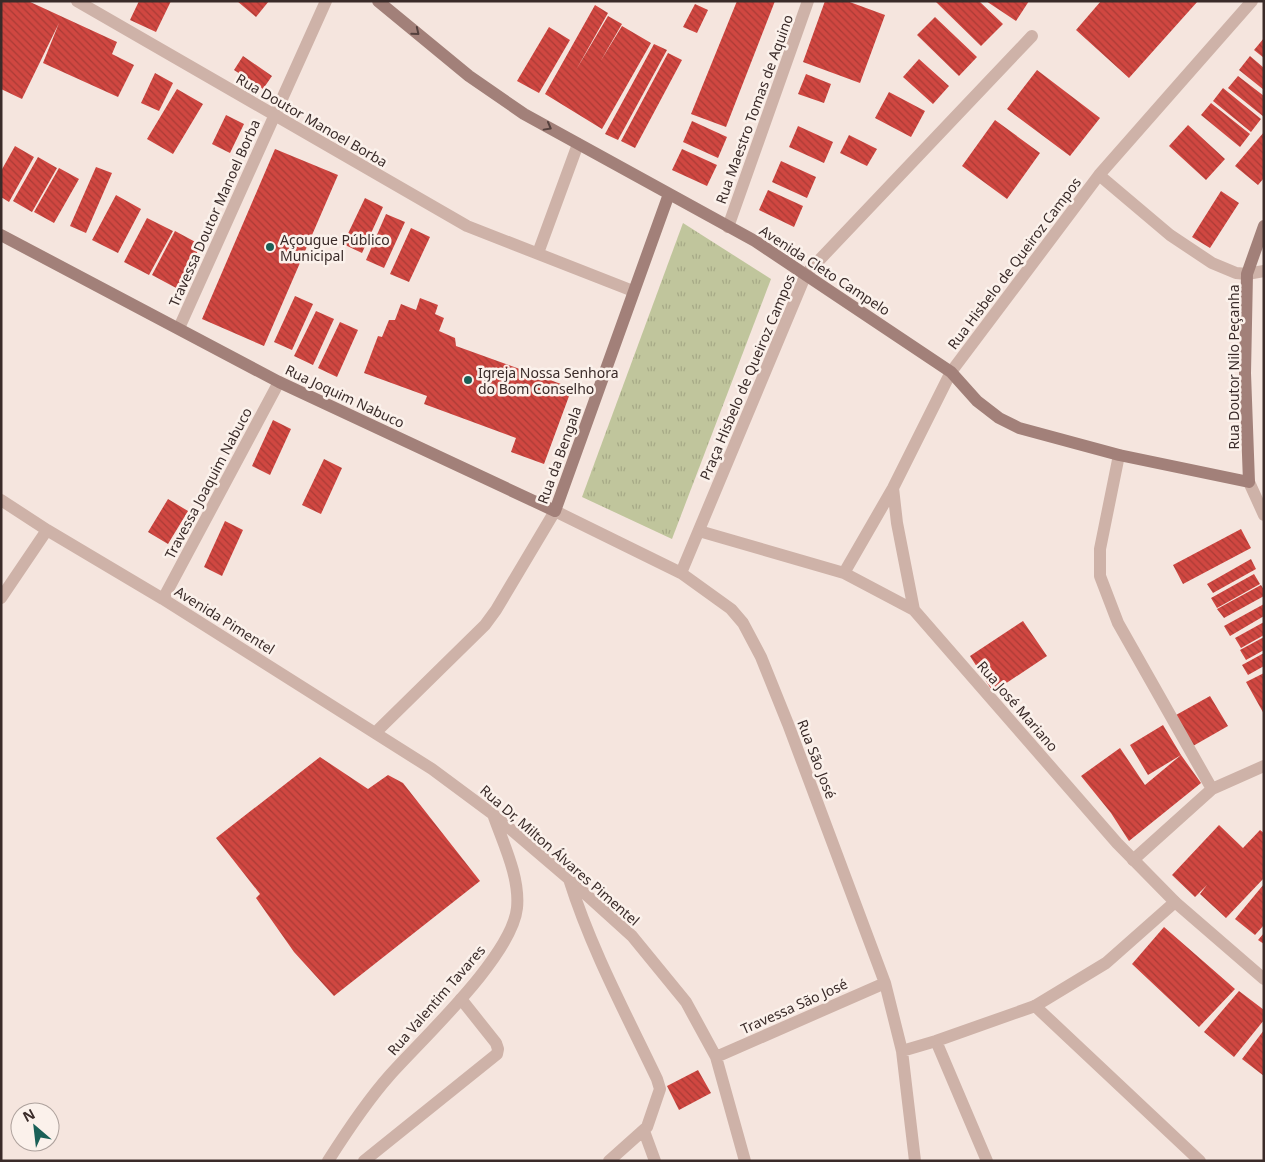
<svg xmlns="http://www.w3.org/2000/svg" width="1265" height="1162" font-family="'Noto Sans',sans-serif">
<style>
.park{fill:url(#park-tufts)}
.building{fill:url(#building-back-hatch)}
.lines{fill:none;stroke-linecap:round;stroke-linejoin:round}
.service{stroke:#ceb2a8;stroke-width:12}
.minor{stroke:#ceb2a8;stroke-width:12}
.tertiary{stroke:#ceb2a8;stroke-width:12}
.secondary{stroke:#a28079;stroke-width:12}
.oneway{stroke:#54403d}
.poi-dot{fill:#1a6057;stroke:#fbf1eb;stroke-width:2}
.labels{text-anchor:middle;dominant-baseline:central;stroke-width:5;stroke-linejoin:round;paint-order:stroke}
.street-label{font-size:14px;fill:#3a2b29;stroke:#fbf1eb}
.poi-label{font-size:14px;fill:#3a2b29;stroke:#fbf1eb;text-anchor:start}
</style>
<defs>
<pattern id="park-tufts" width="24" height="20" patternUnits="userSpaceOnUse" patternTransform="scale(1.25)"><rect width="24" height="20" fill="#c0c59c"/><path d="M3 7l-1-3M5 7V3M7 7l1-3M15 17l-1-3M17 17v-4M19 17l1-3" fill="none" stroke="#a6a986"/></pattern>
<pattern id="building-back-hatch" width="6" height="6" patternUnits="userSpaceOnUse" patternTransform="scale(1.25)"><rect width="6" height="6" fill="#d04741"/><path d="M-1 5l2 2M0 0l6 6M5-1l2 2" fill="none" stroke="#aa3b36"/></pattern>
</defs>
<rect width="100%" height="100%" fill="#f5e5de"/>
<path class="park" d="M683,223L771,279L672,539L582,497Z"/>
<path class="building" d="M1,1H28L117,42L112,54L134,65L118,97L43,63L59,23L22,99L1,89Z
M139,1H171L156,32L130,20Z
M237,1H269L256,17Z
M737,1H775L726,127L691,114Z
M825,1H847L885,15L860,83L803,62Z
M937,1H979L1003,24L981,46L936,2Z
M986,1H1029L1016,21Z
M1101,1H1198L1129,78L1076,30Z
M695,4L708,10L697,33L683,27Z
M595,5L608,13L576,70L608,16L622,24L600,62L622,26L651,43L602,129L545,94Z
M935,17L977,57L959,76L917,35Z
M549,27L570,40L539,93L517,81Z
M1264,38V58L1254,50Z
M654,44L667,50L618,140L605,134Z
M668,53L682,60L635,148L621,141Z
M243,56L272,76L263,89L234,70Z
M1250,56L1264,68V90L1239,70Z
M919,59L949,86L933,104L903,77Z
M1037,70L1100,118L1070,156L1007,109Z
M155,73L173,83L159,111L141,103Z
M806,74L831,84L824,103L798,94Z
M1238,76L1264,96V117L1228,88Z
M1223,88L1261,119L1251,132L1213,101Z
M177,89L203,104L173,154L147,139Z
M889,92L925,111L911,137L875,118Z
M1211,103L1250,134L1240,147L1201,115Z
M226,115L244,124L230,153L212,144Z
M995,120L1040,153L1007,199L962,166Z
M692,121L727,137L718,158L683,142Z
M1188,125L1225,159L1206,180L1169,146Z
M798,126L833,142L824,163L789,147Z
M1264,132V178L1258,185L1235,166Z
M849,135L877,149L867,166L840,153Z
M15,146L34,157L9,202L1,197V171Z
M275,149L338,175L264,346L202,319Z
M682,149L717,165L707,186L672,170Z
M38,157L57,168L32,212L13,201Z
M781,161L816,177L807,198L772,182Z
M96,167L112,173L86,233L70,226Z
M59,168L79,179L54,223L34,212Z
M768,190L803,206L794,227L759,210Z
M1221,191L1239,203L1210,248L1192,237Z
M116,195L141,209L118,253L92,240Z
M365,198L383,207L362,253L343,244Z
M386,214L405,222L384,268L366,260Z
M147,218L173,231L149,275L124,262Z
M411,228L430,237L409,282L390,274Z
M175,231L201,245L178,289L152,275Z
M295,296L313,304L292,350L274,342Z
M420,298L438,305L435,314L444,318L439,331L455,338L456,346L572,388L544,464L511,452L516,438L424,404L427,396L364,373L378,336L382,337L389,320H395L401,304L416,310Z
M316,311L334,319L313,365L294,356Z
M340,322L358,330L337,377L318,368Z
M273,420L291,429L270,475L252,466Z
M324,459L342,468L321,514L302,505Z
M168,499L188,511L168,544L148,532Z
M225,521L243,530L222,576L204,567Z
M1241,529L1251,548L1183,584L1173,565Z
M1251,559L1256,569L1213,593L1207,584Z
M1254,574L1260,584L1217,608L1211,598Z
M1261,585L1264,590V596L1224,618L1217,609Z
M1264,604V616L1230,636L1224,626Z
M1023,621L1047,656L993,692L970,656Z
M1264,622V635L1241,648L1235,638Z
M1264,637V650L1246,660L1240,650Z
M1264,653V666L1248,675L1242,665Z
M1264,673V714L1246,682Z
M1210,696L1228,726L1193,746L1176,715Z
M1163,725L1181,755L1148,775L1130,745Z
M1120,748L1145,785L1181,755L1201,783L1129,841L1111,813L1081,776Z
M320,757L368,789L388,775L403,783L480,881L334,996L294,952L256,898L260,894L216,838Z
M1219,825L1243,848L1260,830L1264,833V878L1226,918L1200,894L1207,885L1195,897L1172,875Z
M1264,884V925L1255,935L1235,919Z
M1164,927L1235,989L1199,1027L1132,964Z
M1264,933V944L1258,940Z
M1239,991L1264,1010V1020L1234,1057L1204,1032Z
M1264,1030V1076L1242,1059Z
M698,1070L711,1093L679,1110L667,1086Z"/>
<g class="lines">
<path class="service" d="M1119,455L1100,549V576L1118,623L1212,789
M1133,860L1212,789L1264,766
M1035,1006L1106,963L1175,902
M364,1161L497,1054L498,1049L496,1043L461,999"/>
<path class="minor" d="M77,1L467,226L633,291
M1099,175L1170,235L1212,263L1236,273L1247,274L1264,271
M728,227L808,1
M538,253L578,144
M179,328L326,1
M893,488L897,523L914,610
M1,500L47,530L163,599L432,769L494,815L569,879L632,936L686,1002L716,1057L745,1161
M699,531L844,573L914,610L1117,843L1175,902L1264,979
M681,573L806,274L1032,36
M844,573L893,488L951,372L1099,175L1252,1
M1,598L47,530
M163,599L279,382
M375,733L485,625L496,610L555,511L681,573L731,609L743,623L761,657L788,724L885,983L902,1051L915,1161
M569,879C591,949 626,1014 657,1079L660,1089L647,1127L609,1161
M936,1041L987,1161
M902,1051L936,1041L1035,1006L1200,1161
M716,1057L885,983
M644,1131L655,1161
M328,1161C347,1131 366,1102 390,1075C423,1038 512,956 517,908C520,878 504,845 494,817"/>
<path class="tertiary" d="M1249,482L1264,515"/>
<path class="secondary" d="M378,1L469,76L524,114L755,241L951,372L977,401L999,418L1019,428L1119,455L1249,482L1245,373L1247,274L1264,226
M1,235L279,382L555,511L669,194"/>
</g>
<defs><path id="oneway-chevron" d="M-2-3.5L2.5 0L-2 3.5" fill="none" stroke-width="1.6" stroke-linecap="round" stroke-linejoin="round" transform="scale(1.25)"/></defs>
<g class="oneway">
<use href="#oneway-chevron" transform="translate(416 32) rotate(39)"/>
<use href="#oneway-chevron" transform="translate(548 127) rotate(29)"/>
</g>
<g class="poi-dot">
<circle cx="270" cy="247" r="5"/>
<circle cx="468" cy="380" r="5"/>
</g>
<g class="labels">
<g class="street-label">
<text transform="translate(754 109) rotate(-70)">Rua Maestro Tomas de Aquino</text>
<text transform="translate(312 120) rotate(30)">Rua Doutor Manoel Borba</text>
<text transform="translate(214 213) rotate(-66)">Travessa Doutor Manoel Borba</text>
<text transform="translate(1014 263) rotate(-53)">Rua Hisbelo de Queiroz Campos</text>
<text transform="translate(825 270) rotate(33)">Avenida Cleto Campelo</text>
<text transform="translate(1233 367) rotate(-90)">Rua Doutor Nilo Peçanha</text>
<text transform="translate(747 377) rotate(-67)">Praça Hisbelo de Queiroz Campos</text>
<text transform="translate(345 396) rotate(25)">Rua Joquim Nabuco</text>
<text transform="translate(559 455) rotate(-70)">Rua da Bengala</text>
<text transform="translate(208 483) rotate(-62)">Travessa Joaquim Nabuco</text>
<text transform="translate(225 620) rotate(32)">Avenida Pimentel</text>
<text transform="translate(1018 706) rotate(49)">Rua José Mariano</text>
<text transform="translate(817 759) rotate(69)">Rua São José</text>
<text transform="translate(560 855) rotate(41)">Rua Dr, Milton Álvares Pimentel</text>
<text transform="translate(436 1000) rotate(-49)">Rua Valentim Tavares</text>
<text transform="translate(794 1006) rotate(-24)">Travessa São José</text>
</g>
<g class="poi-label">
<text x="280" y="239">Açougue Público<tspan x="280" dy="16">Municipal</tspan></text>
<text x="478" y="372">Igreja Nossa Senhora<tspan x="478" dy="16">do Bom Conselho</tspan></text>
</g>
</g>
<rect width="1265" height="1162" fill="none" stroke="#3a2b29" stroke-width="5"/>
<g transform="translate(35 1127) rotate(332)"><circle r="24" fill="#fbf1eb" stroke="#aea29d"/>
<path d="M0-4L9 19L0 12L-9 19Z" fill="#1a6057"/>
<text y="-8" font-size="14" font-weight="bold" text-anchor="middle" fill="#3a2b29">N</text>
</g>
</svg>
